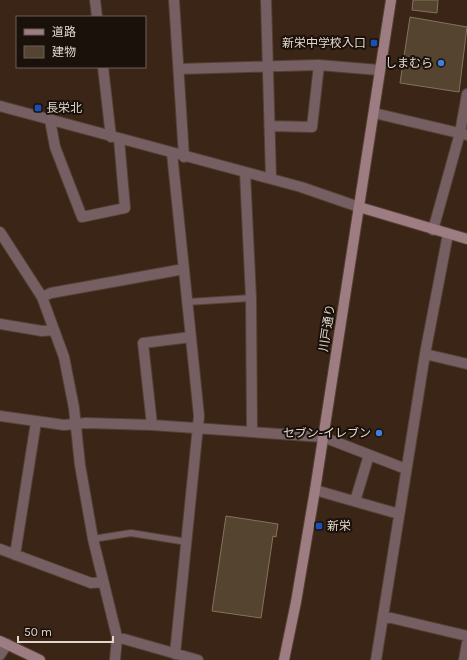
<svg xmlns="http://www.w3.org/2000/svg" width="467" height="660" font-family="Karla,'Noto Sans JP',sans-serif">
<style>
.building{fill:#55442f;stroke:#85725c}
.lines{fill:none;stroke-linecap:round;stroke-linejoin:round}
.lane-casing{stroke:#554133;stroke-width:8}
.street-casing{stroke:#554133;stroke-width:12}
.secondary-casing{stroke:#554133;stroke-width:12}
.lane{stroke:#755f63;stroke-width:6}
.street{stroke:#755f63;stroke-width:10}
.secondary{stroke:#9e7d82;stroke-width:10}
.transit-dot{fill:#1a4fb4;stroke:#1a110a;stroke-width:1.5}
.shop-dot{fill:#3f7fe0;stroke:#1a110a;stroke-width:1.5}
.labels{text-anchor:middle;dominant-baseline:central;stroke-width:4;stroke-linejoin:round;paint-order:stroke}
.poi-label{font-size:12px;fill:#e3d6cc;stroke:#1a110a;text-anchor:end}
.street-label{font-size:12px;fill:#e3d6cc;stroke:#1a110a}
</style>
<rect width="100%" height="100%" fill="#3a2516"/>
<path class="building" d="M413,0H438L437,13L412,10Z
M410,17L467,27L459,92L400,83Z
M226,516L278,524L276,537L273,536L261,618L212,611Z"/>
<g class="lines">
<g class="lane-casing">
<path id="lane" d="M187,302L251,298
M93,539L131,533L187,542"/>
</g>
<g class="street-casing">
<path id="street" d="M95,0L97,17
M174,0L184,157
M266,0L271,178
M103,67L111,137
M179,69L319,65L379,70
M0,106L301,187L359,207
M374,113L467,135
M50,120L55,147L82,217L125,208L119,139
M270,126L312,127L319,65
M172,153L199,416L175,654
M245,172L251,298L252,432
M433,230L460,133L467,94
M0,232L42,297L64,357L74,408L80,465L93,539L117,637L115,660
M42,297L51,293L184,269
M0,324L42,331L54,330
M425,354L467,364
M0,416L64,425L86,423L152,425L323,437L406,469
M152,425L143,343L191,337
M315,490L399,514
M355,501L369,455
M0,549L91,583L103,582
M15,555L36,422
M383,616L467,636
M117,637L198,660
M0,655L7,644
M376,660L425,354L448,234
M464,660L467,643"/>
</g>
<g class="secondary-casing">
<path id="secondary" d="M359,207L467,239
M0,641L40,660
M284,660L296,602L315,490L391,0"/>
</g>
<use href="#lane" class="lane"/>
<use href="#street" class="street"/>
<use href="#secondary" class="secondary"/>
</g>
<g class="transit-dot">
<rect x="370" y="39" width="8" height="8" rx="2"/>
<rect x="34" y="104" width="8" height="8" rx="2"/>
<rect x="315" y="522" width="8" height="8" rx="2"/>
</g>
<g class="shop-dot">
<circle cx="441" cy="63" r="4"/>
<circle cx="379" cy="433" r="4"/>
</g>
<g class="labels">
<g class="poi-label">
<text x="366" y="43">新栄中学校入口</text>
<text x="433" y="63">しまむら</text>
<text x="46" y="108" text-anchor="start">長栄北</text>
<text x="371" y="433">セブン-イレブン</text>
<text x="327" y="526" text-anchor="start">新栄</text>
</g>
<g class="street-label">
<text transform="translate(327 328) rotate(-81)">川戸通り</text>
</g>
</g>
<rect x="16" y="16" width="130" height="52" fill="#1a110a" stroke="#6a6058"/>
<rect x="24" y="29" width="20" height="6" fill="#9e7d82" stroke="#6a6058"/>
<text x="52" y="36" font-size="12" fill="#e3d6cc">道路</text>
<rect x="24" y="46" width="20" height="12" fill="#55442f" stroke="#6a6058"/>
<text x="52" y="56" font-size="12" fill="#e3d6cc">建物</text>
<path d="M18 636v6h95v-6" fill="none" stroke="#e3d6cc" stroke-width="2"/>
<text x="24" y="636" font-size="12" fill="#e3d6cc" stroke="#1a110a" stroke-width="3" paint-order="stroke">50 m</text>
</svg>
